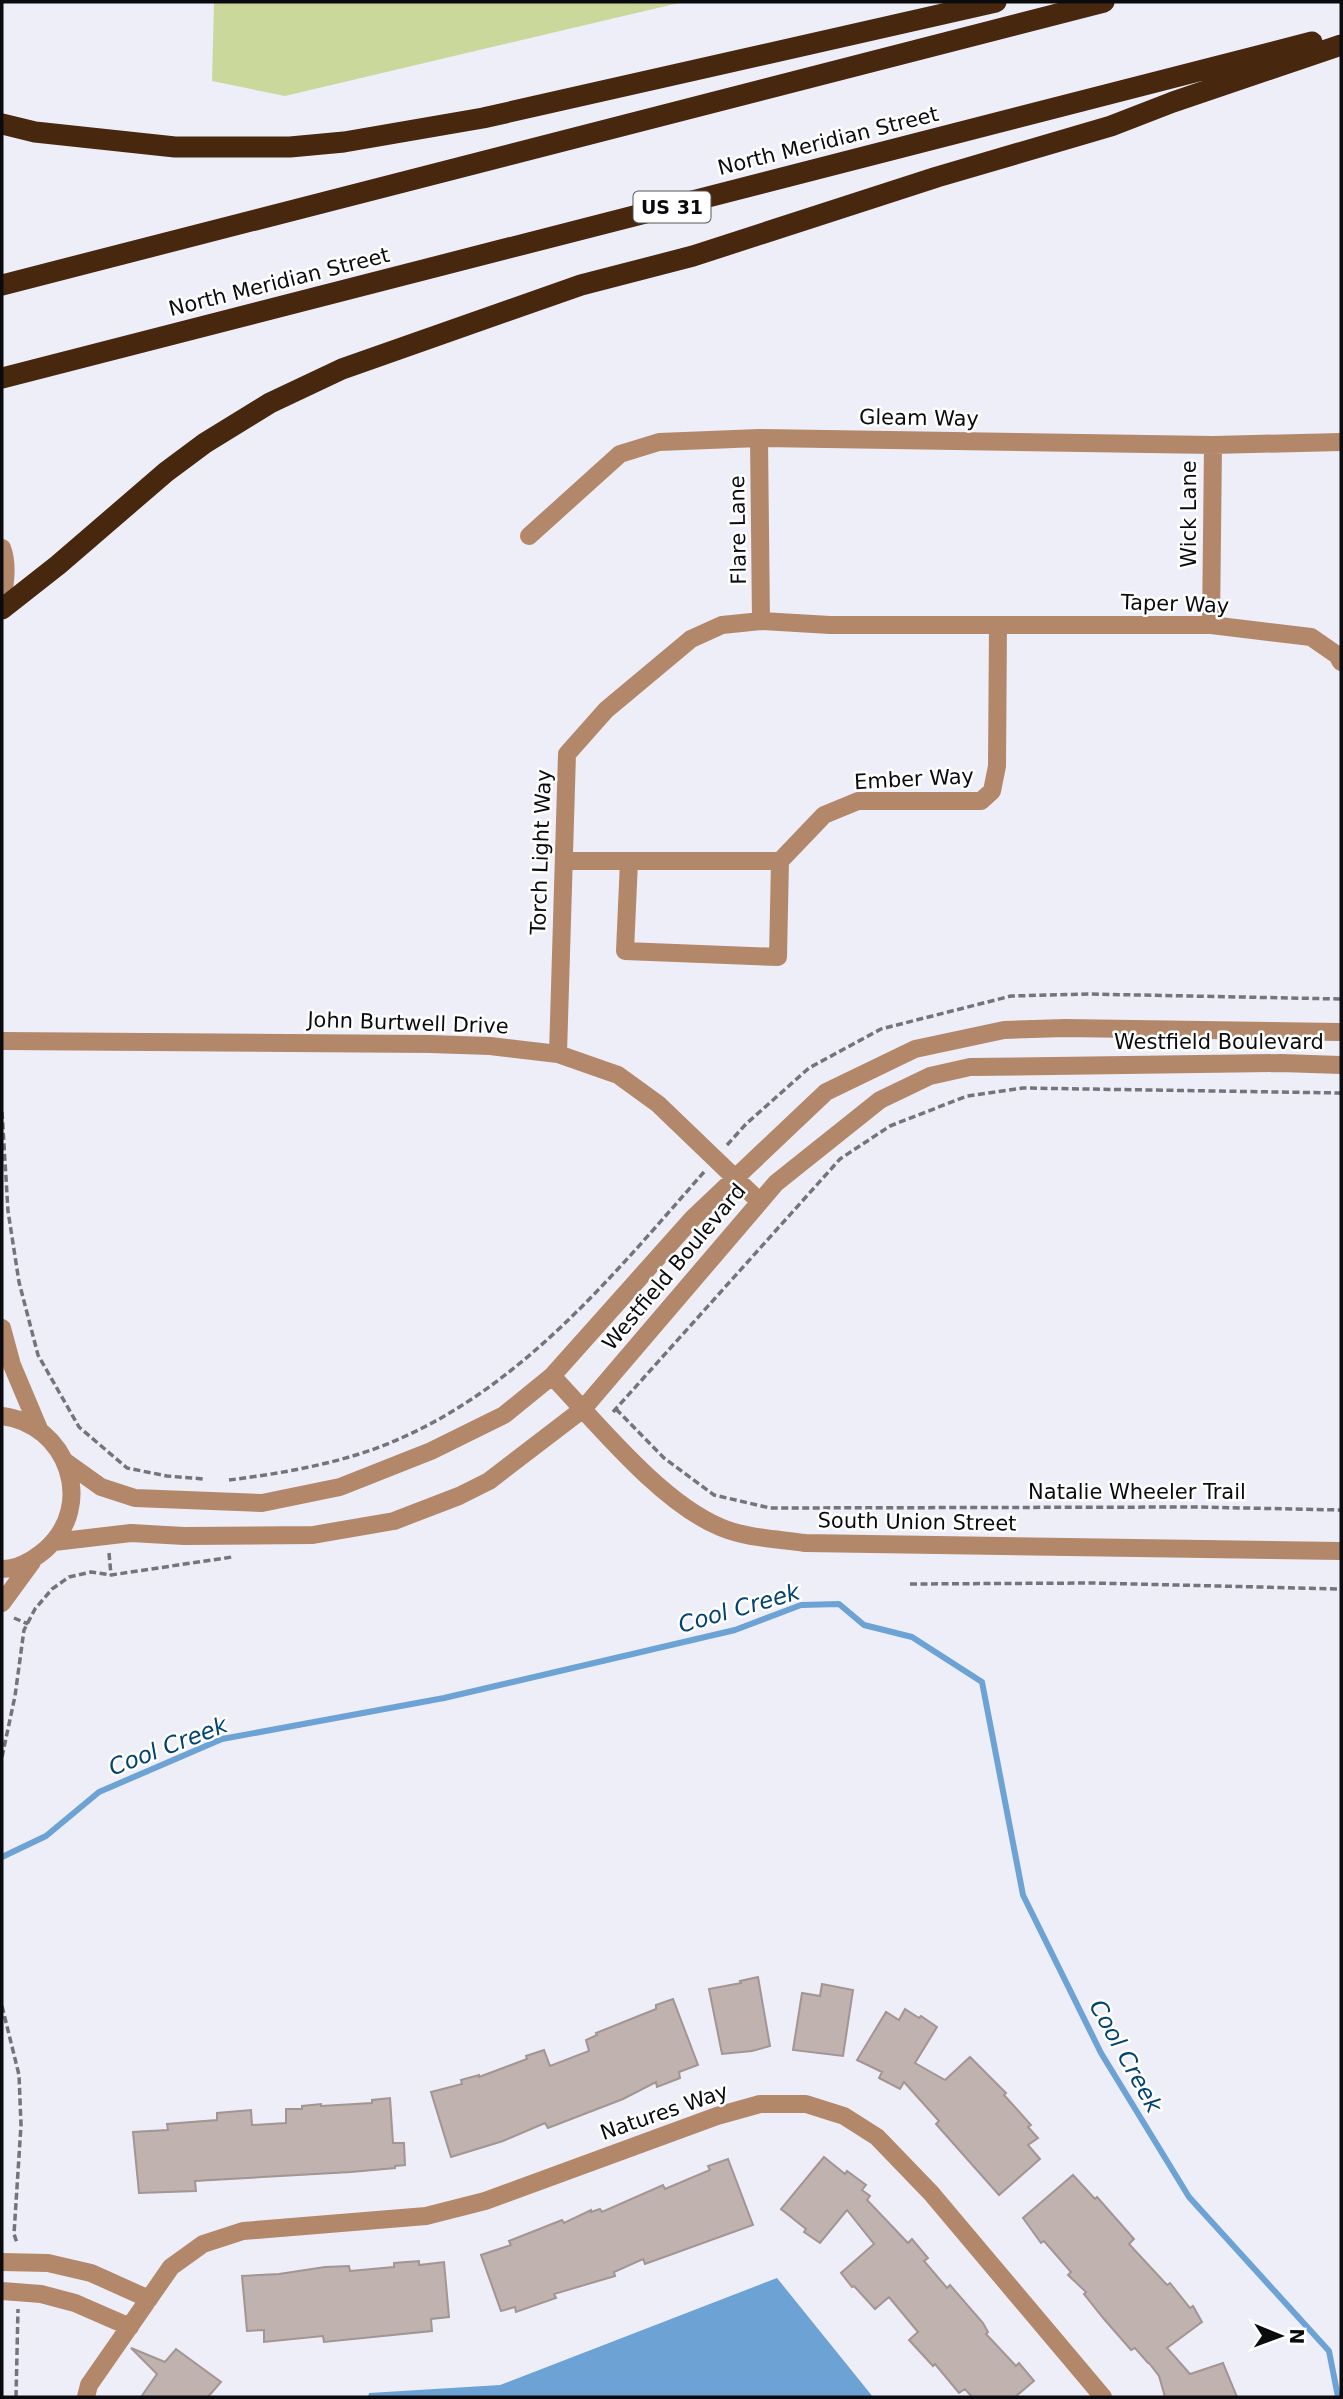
<svg xmlns="http://www.w3.org/2000/svg" width="1343" height="2399" font-family="'DejaVu Sans',sans-serif">
<style>
.green{fill:#cad99b}
.water{fill:#6da3d4}
.lines{fill:none;stroke-linecap:round;stroke-linejoin:round}
.stream{stroke:#6da3d4;stroke-width:6}
.building{fill:#bfb2af;stroke:#a29592;stroke-width:2}
.path{stroke:#74747b;stroke-width:3.5;stroke-dasharray:7 3.5;stroke-linecap:butt}
.minor{stroke:#b3886a;stroke-width:18}
.highway{stroke:#47270d;stroke-width:21}
.labels{text-anchor:middle;dominant-baseline:central;stroke-width:5;stroke-linejoin:round;paint-order:stroke}
.shield{fill:#fff;stroke:#545457;stroke-width:2}
.shield-label{font-size:19px;font-weight:bold;fill:#0b0b0f}
.street-label{font-size:21px;fill:#0b0b0f;stroke:#fff}
.water-label{font-size:23px;font-style:italic;fill:#004371;stroke:#fff}
</style>
<rect width="100%" height="100%" fill="#eeeef9"/>
<path class="green" d="M214,2H683L285,96L212,81Z"/>
<path class="water" d="M777,2278L873,2397H368L369,2393L500,2385Z"/>
<g class="lines">
<path class="stream" d="M2,1857L46,1836L99,1792L222,1739L444,1698L735,1630L801,1605L839,1604L864,1625L912,1637L982,1682L1023,1895L1101,2053L1189,2197L1329,2351L1338,2397"/>
</g>
<path class="building" d="M758,1977L770,2046L752,2051L722,2054L709,1989L741,1983L740,1981Z
M822,1984L853,1990L843,2056L793,2050L802,1993L820,1996Z
M673,1999L698,2065L679,2072L680,2078L657,2087L656,2082L623,2099L548,2128L545,2123L503,2141L451,2157L431,2092L462,2084L461,2080L479,2075V2077L527,2059L526,2056L544,2050L550,2066L589,2051L586,2040L597,2035L596,2033L656,2009V2005Z
M905,2009L919,2018L921,2016L937,2027L915,2063L945,2080L970,2057L1006,2093L1004,2095L1031,2125L1028,2127L1038,2138L1028,2145L1040,2159L999,2195L936,2124L939,2121L904,2082L900,2089L879,2078L882,2072L857,2060L886,2012L899,2020Z
M390,2098L393,2143H404L405,2165L395,2166V2168L351,2172L195,2181L196,2191L139,2193L133,2132L168,2130L167,2124L217,2120V2113L251,2110L252,2125L286,2123V2109H302V2106L321,2104V2106L372,2103V2100Z
M824,2157L845,2174L847,2171L866,2185L862,2190L870,2196L867,2200L908,2243L912,2239L928,2258L924,2261L947,2288L950,2285L983,2323L988,2332L986,2334L1016,2366L1019,2363L1034,2381L1015,2397H972L965,2389L959,2393L935,2364L933,2366L909,2340L918,2332L889,2297L875,2309L854,2286L852,2287L841,2273L874,2244L847,2210L820,2243L804,2232L806,2229L781,2209Z
M728,2159L753,2225L645,2264L643,2259L614,2272L615,2276L554,2294L556,2298L516,2312L515,2307L501,2311L481,2255L511,2245L509,2241L562,2220L564,2223L591,2210V2212L600,2209L602,2212L663,2185L665,2189L710,2170L708,2166Z
M1073,2175L1095,2199L1097,2197L1134,2239L1129,2244L1167,2285L1170,2283L1190,2308L1193,2306L1202,2322L1167,2348L1190,2374L1223,2363L1237,2397H1165L1159,2376L1149,2363H1148L1135,2348L1131,2350L1104,2319L1084,2294L1086,2292L1068,2275L1071,2272L1044,2241L1041,2243L1023,2218Z
M419,2261V2265L444,2262L449,2317L431,2319L432,2331L324,2342L323,2336L264,2342V2330L247,2331L242,2276L279,2274L325,2267L349,2266L350,2271L394,2267V2263Z
M131,2348L165,2362L176,2349L221,2382L208,2397H141L157,2374Z"/>
<g class="lines">
<path class="path" d="M2,1112L8,1211L19,1282L38,1355L79,1427L127,1468L167,1476L204,1479
M727,1145L746,1124L809,1068L881,1029L1011,996L1088,994L1341,999
M616,1409L664,1458L714,1495L770,1508L1197,1507L1341,1510
M613,1412L840,1159L890,1126L967,1096L1023,1088L1341,1093
M229,1480C285,1473 348,1462 399,1439C525,1384 615,1273 704,1172
M109,1553L111,1575
M910,1584L1093,1583L1341,1589
M14,1618L28,1624
M2,1757L15,1696L24,1630L35,1609L52,1589L69,1577L91,1572L111,1575L232,1557
M2,2006L19,2075L21,2125L14,2234L17,2243
M16,2397L18,2309"/>
<path class="minor" d="M759,438L761,621
M529,536L620,454L659,442L759,438L1213,445L1341,442
M2,548C8,564 6,581 2,598
M1211,625L1213,445
M564,861H780L824,815L858,801H981L992,791L997,766L998,625
M629,861L625,951L778,957L780,861
M2,1041L430,1044L490,1046L558,1054L618,1075L658,1104L760,1202
M558,1054L567,754L606,710L691,639L722,625L761,621L830,625H1211L1311,637L1337,655L1341,662
M2,1328L12,1365L39,1429
M552,1376C597,1423 660,1502 720,1527C745,1538 778,1539 805,1543L1341,1551
M2,1416C67,1424 97,1505 45,1550C33,1560 18,1569 2,1569
M66,1462L101,1487L135,1498L262,1503L340,1487L431,1451L504,1415L552,1376L693,1218L826,1092L915,1049L1004,1030L1065,1028L1341,1032
M54,1542L131,1533L184,1536L313,1535L394,1521L459,1496L489,1481L583,1409L776,1183L880,1100L930,1076L970,1067L1281,1063L1341,1065
M2,1603L32,1562
M2,2262L48,2263L91,2273L149,2299
M2,2291L41,2294L75,2303L130,2327
M86,2397L89,2385L171,2267L203,2244L243,2231L426,2216L485,2201L717,2116L760,2104H806L844,2116L877,2137L931,2193L1103,2397"/>
<path class="highway" d="M2,124L35,132L175,147H290L344,142L483,118L996,2
M2,285L1104,2
M2,378L1312,42
M2,609L58,565L166,472L205,443L270,403L342,369L581,285L693,256L937,177L1111,126L1173,102L1341,45"/>
</g>
<g class="labels">
<rect class="shield" x="633.5" y="191.5" width="77" height="31" rx="5"/>
<g class="shield-label">
<text x="672" y="207">US 31</text>
</g>
<g class="street-label">
<text transform="translate(828 141) rotate(-14)">North Meridian Street</text>
<text transform="translate(279 282) rotate(-14)">North Meridian Street</text>
<text transform="translate(919 418) rotate(1)">Gleam Way</text>
<text transform="translate(1189 514) rotate(-90)">Wick Lane</text>
<text transform="translate(738 530) rotate(-91)">Flare Lane</text>
<text transform="translate(1175 604) rotate(2)">Taper Way</text>
<text transform="translate(914 779) rotate(-3)">Ember Way</text>
<text transform="translate(541 852) rotate(-88)">Torch Light Way</text>
<text transform="translate(408 1023) rotate(2)">John Burtwell Drive</text>
<text x="1219" y="1042">Westfield Boulevard</text>
<text transform="translate(674 1267) rotate(-50)">Westfield Boulevard</text>
<text x="1137" y="1492">Natalie Wheeler Trail</text>
<text transform="translate(917 1522) rotate(1)">South Union Street</text>
<text transform="translate(664 2112) rotate(-19)">Natures Way</text>
</g>
<g class="water-label">
<text transform="translate(739 1608) rotate(-16)">Cool Creek</text>
<text transform="translate(168 1746) rotate(-21)">Cool Creek</text>
<text transform="translate(1126 2056) rotate(61)">Cool Creek</text>
</g>
</g>
<rect width="1343" height="2399" fill="none" stroke="#0b0b0f" stroke-width="7"/>
<g transform="translate(1280 2336) rotate(91)" stroke="#ffffff" stroke-width="5" paint-order="stroke">
<path d="M0-5L12 26L0 18L-12 26Z" fill="#0b0b0f"/>
<text y="-10" font-size="19" font-weight="bold" text-anchor="middle" fill="#0b0b0f">N</text>
</g>
</svg>
